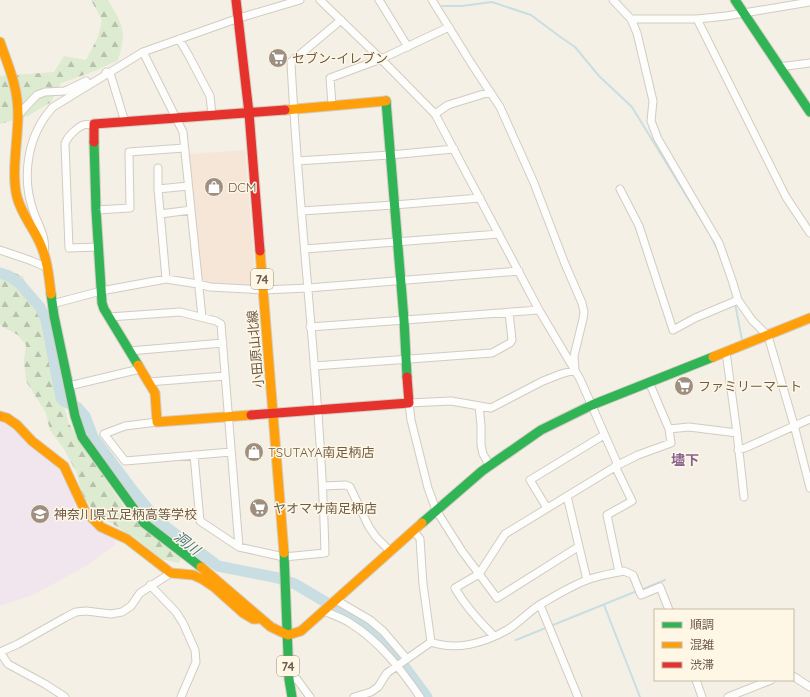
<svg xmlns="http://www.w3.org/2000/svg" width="810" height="697" font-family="Quicksand,'Noto Sans JP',sans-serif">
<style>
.commercial{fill:#f5e6d8}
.education{fill:#f2e6ee}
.forest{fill:url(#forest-firs)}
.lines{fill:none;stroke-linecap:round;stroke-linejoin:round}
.stream{stroke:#c9dee3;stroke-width:2}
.river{stroke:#c9dee3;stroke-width:11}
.street-casing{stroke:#d2cbc2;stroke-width:9}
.fast-casing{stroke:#d4cdc2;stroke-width:11}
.slow-casing{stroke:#d4cdc2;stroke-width:11}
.jam-casing{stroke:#d4cdc2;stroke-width:11}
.street{stroke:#fdfdfb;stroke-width:7}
.fast{stroke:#30b455;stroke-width:9}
.slow{stroke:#ff9f0a;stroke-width:9}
.jam{stroke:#e5322d;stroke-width:9}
.labels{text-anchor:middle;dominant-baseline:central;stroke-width:3;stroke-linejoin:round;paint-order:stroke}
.shield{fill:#fef7e5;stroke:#9a8a78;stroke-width:1}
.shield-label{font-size:12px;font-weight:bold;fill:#6f5b49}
.poi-label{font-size:13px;fill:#6f5b49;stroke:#fef7e5;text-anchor:start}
.street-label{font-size:13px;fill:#6f5b49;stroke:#fef7e5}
.neighbourhood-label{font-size:14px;font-weight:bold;fill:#896493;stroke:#fef7e5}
.water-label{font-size:14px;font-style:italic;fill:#477689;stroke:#fef7e5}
</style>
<defs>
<pattern id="forest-firs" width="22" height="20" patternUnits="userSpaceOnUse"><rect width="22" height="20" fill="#ddebd0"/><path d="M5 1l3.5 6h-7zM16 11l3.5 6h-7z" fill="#b7c1ab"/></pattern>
</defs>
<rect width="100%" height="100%" fill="#f4f0e5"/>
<path class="commercial" d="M245,150L256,286L205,282L201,278L189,154Z"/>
<path class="education" d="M0,420L13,428L54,462L62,471L61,474L63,480L67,481L76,501L75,505L79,513L82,514L91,525L105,533L114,536L116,541L115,545L86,566L33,595L0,606Z"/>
<path class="forest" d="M91,0H108C123,26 127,31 118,60L95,71L61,83L51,102L28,116L0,124V76L54,72L64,56L86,60L98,37L102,20Z
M0,268L23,276L41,321L69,424L132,519L181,558L179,563L162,559L133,536L96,514L82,495L77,473L64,449L50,430L46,413L26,381L24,361L26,345L18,335L1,326L0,324Z"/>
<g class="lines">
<path class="stream" d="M442,6H462L492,2L531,15L559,36L575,47L599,76L632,107L711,236L720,255
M735,303L742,340
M641,590L665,580
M604,605L640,697
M516,640L637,591"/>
<path class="river" d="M0,273L9,276L19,283L40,307L46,320L61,398L64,401L78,408L85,416L93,437L134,492L158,521L218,566L278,578L295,584L366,626L381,639L396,655L427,697"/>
<g class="street-casing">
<path id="street" d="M320,0L381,59L435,114L539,310L580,379L618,465
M379,0L408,47
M432,0L471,63L500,107L534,183L565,264L582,303L584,312L583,319L574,356L575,370L561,374L543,381L491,408L451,401L409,403L411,420L428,488L436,510L462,551L497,598L578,547
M613,0L631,19L637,33L653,101L651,121L658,139L719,243L732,280L738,300L752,320L768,336L794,425L810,488
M631,19H697L726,16L810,2
M697,19L786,197L810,233
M179,39L189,56L210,96L212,115
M143,52L183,132L202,317
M779,67L810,63
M106,72L110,73L125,122
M332,105L330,78L381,59L449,27
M435,114L448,105L490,92
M18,115L37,95L45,92L65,91L86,81
M94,124C90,125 86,124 83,125C76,128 67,137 65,144L69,248L98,247
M297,161L390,155L454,149
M158,168V189L166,279
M158,189L188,186
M620,189L639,226L673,330L695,318L738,300
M96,210L130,208L129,152L184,148
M301,211L394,205L480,198
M160,214L191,210
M305,249L499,234
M0,250L32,261L48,268
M44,254C47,236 38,226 33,210C21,175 28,134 53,107L143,52L239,18L300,0
M52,304L101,291L166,279L198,284L210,287L263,290L308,288L519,271
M109,317L180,312L216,321L221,324L239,547
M310,327L539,310
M129,351L223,343
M726,352L737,433L744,497
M314,366L492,353L510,343L512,340L509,312
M148,382L225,376
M69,386L140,369
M479,406L481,425V445L483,454L490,466
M157,422L125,426L104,434L125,461L231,452
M669,429L689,427L737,433
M738,450L745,448L810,419
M194,455L200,521L239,547L284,557L325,553C321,389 299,226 291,62L341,20
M323,486L346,485L350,487L369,527L376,537L391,552
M567,496L587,580
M547,508L530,480L604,435
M414,531L420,539L423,584L431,642
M619,572L624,571L633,575L641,595L660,587L669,610
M150,585L176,612L183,623L195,650L196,662L181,697
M336,600L370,620L383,631L407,659
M540,605L578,697
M324,611C333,615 342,618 350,623C379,641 401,669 420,697
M494,636C479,621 465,606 455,588L479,574L505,534L618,465L638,455L671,443L669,429L649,382
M431,642C456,651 484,643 507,630C519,623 529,611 541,604C555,596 571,586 587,580C597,576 609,574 619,572L607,515L632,501L615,466
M0,652L18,644L66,617L76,612L86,611L111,614L122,612L131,606L140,593L171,573
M0,652L8,664L45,684L65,697
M793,676L810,687
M289,679L296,678L310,697
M696,680L702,697
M354,697L371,692L378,687L387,673L431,642
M728,697L771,680"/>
</g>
<g class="fast-casing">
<path id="fast" d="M735,0L810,112
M386,101L404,320L407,377
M94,142L96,210L102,303L104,309L138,365
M51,294L54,316L75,416L82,437L144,523L201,567
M422,523L482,471L541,430L592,405L713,357
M284,553L289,679L292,697"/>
</g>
<g class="slow-casing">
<path id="slow" d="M0,42C9,68 18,87 18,115C18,140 11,174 17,197C21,213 32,226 39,241C47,257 49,276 51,294
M285,110L386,101
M260,251L284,553
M713,357L810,318
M138,365L155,393L157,422L251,415
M0,416L7,418L17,425L32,441L64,466L85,511L101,527L127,539L171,573L193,575L202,579L214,587L243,613L253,619H257
M201,567L271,627L288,635L301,631L422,523"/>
</g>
<g class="jam-casing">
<path id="jam" d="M236,0L249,113L260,251
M94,142V124L285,110
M251,415L409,403L407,377"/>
</g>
<use href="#street" class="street"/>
<use href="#fast" class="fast"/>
<use href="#slow" class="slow"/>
<use href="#jam" class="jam"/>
</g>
<defs>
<g id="supermarket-disc" transform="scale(1)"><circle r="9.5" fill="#9e8f80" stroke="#fef7e5"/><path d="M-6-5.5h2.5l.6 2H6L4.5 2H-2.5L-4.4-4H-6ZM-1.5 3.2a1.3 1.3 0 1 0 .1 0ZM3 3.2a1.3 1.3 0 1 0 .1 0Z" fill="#fff"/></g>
<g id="shop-disc" transform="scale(1)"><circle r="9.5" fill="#9e8f80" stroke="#fef7e5"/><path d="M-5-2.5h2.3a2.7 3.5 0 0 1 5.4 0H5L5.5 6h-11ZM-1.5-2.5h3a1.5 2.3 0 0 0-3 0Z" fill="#fff"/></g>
<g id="school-disc" transform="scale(1)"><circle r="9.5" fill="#9e8f80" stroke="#fef7e5"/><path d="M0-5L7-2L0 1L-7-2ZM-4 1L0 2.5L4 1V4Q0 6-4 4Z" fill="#fff"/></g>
</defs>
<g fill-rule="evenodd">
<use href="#supermarket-disc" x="278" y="58"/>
<use href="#shop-disc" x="214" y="187"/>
<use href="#supermarket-disc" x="684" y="386"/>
<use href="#shop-disc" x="254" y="452"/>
<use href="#supermarket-disc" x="259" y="508"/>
<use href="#school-disc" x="40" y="514"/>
</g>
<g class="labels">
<g class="shield">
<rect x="251" y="269" width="22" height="20" rx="3"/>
<rect x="277" y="656" width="22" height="20" rx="3"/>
</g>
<g class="shield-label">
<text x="262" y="279">74</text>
<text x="288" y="666">74</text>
</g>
<g class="poi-label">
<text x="292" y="58">セブン-イレブン</text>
<text x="228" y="187">DCM</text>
<text x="698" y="386">ファミリーマート</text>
<text x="268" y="452">TSUTAYA南足柄店</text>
<text x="273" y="508">ヤオマサ南足柄店</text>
<text x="54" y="514">神奈川県立足柄高等学校</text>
</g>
<g class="street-label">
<text transform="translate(255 349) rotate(-95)">小田原山北線</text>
</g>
<g class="neighbourhood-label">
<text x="685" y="460">壗下</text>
</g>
<g class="water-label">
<text transform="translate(187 543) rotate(38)">洞川</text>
</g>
</g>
<rect x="654" y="609" width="140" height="72" fill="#fef7e5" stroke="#c5b9a7"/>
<rect x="662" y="622" width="20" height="6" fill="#30b455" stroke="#c5b9a7"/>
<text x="690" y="629" font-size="12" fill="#6f5b49">順調</text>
<rect x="662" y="642" width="20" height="6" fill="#ff9f0a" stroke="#c5b9a7"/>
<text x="690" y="649" font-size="12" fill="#6f5b49">混雑</text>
<rect x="662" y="662" width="20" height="6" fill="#e5322d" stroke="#c5b9a7"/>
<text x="690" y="669" font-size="12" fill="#6f5b49">渋滞</text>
</svg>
